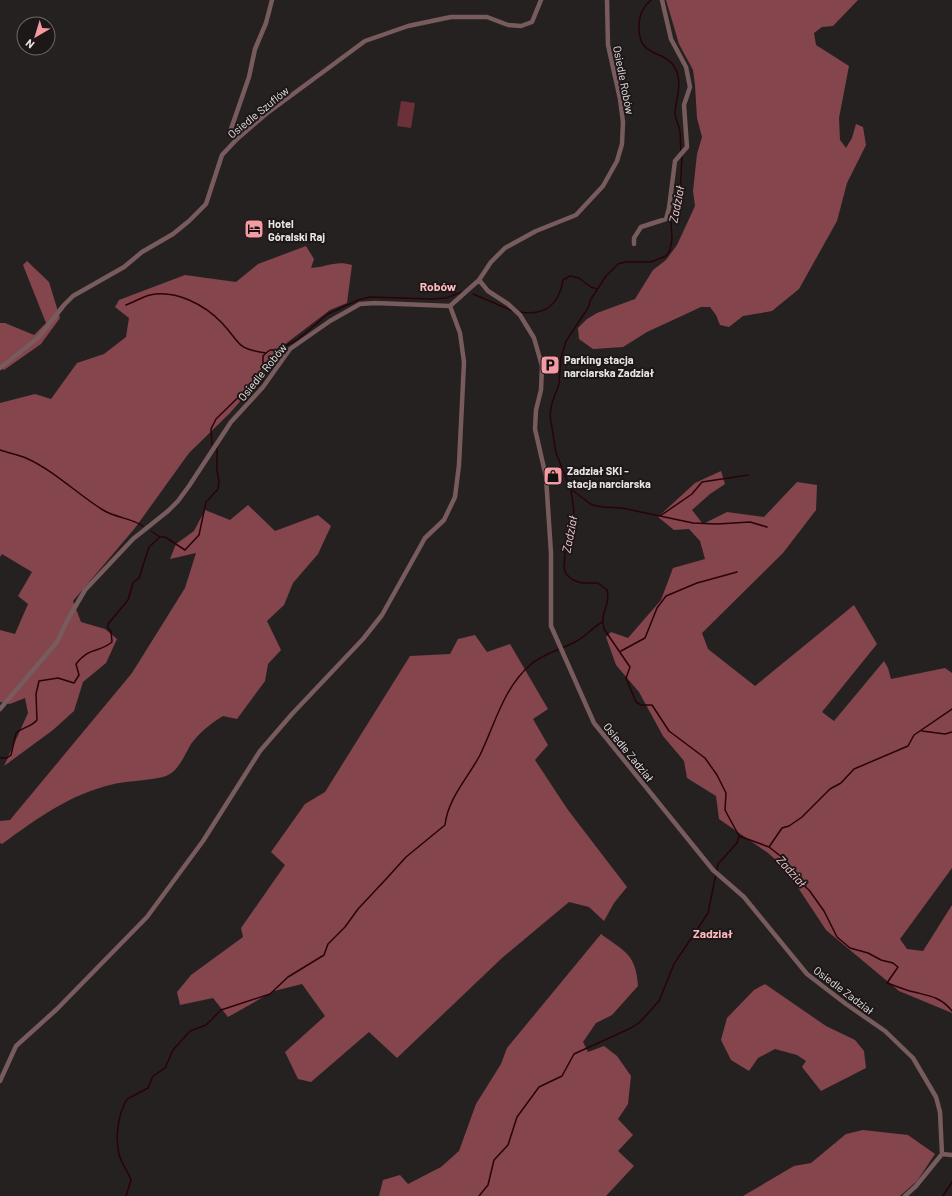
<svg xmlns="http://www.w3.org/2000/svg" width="952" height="1196" font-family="Barlow,sans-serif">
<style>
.green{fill:#6b3038}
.forest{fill:#84454d}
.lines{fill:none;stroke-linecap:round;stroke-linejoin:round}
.stream{stroke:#2a0209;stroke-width:1.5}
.street{stroke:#785b5d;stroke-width:4.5}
.labels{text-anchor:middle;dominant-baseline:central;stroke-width:4;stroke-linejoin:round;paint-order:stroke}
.street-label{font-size:11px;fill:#e9e5e6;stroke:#1d1718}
.poi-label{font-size:11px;font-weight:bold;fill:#e9e5e6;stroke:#1d1718;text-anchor:start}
.water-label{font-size:12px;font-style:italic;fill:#f6cdd0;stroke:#1d1718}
.neighbourhood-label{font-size:12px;font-weight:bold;fill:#feb9be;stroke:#1d1718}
</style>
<rect width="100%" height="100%" fill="#262121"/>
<path class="green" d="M401,101L415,103L411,128L397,126Z"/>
<path class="forest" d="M666,0H858L833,26L822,27L814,33L816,45L849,66L839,118L840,140L846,148L852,138L856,124L863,127L866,145L847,183L837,221L799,289L772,311L743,316L729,327L720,325L716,315L710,307H701L647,332L623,347L593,349L579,339L578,328L587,319L597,313L635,299L653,270L666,260L677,245L695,206L693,191L697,154L702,137L697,118L695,85L693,70L679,44Z
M306,246L314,259L311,268C327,267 336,260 352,265L347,303L330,310L284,345L269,368L230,413L189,453L135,528L73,601L81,622L105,629L117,639L106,663L83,682L74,711L53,730L4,766L28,713L25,698L10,704L0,702V630L15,634L28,604L18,596L32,572L2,554L0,557V403L35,394L51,399L77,363L104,354L126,337L129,318L115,307L119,300L185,275L236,282L258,264Z
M27,261L49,282L60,318L41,344L4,370L0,366V323H5L34,335L46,323L23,265Z
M721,471L725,484L710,494L692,510L703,524L727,512L764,517L797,482L817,485L816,510L783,553L702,633L708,649L755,686L854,605L877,644L822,712L834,721L884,661L888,668L891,679L945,668L952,673V868L900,939L907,949L923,951L952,905V1013L899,991L826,930L785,868L768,853L719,819L716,796L687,778L684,761L663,736L639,692L616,665L606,637L611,632L628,638L661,600L673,568L705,559L700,541L689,529L674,530L658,517L695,483Z
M248,505L275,531L318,515L331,526L318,554L293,583L284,605L267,621L281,650L268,664L265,681L237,719L223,716C210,724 200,732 191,744C185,754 179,770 168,775C159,780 126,781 114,784C70,794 38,818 2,844L0,843V821L10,820L132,673L185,588L196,553L170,559L176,544L194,531L205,510L230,520Z
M475,635L487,652L510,644L548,709L533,719L548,745L535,760L568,810L627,887L614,903L604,921L589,907L569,902L502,958L397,1058L369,1032L311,1082L298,1079L285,1052L325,1016L302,984L274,991L228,1017L213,998L180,1005L177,992L191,975L243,937L241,928L285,865L271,852L305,804L325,792L410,656L450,654L458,639Z
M601,934C625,952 636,954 638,986L612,1015L596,1023L583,1042L588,1052L604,1046L617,1056L631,1076L628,1104L618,1119L633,1135L618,1151L634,1166L606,1196H379L383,1180L400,1175L408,1184L441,1167L459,1151L476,1104L501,1064L507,1048Z
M765,984L826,1026L855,1040L864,1051L866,1068L821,1091L802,1067L806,1061L797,1055L775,1049L758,1058L749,1071L731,1060L721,1040L727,1018L754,990Z
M863,1130L908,1135L935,1154L917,1181L900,1196H743L794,1166L811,1163L846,1134Z"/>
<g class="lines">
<path class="stream" d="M651,0C643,7 640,13 639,24C637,64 671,45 678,76C681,88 676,100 675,112C675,120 680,126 680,133C681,140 680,145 681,152
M682,155L680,197L671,220L672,239L670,250L666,256L651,262H625L618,264L606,276L591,299L588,308L566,341L561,358L559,384L552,403L550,415L556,453L571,490L574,512L566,540L564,568L566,574L573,580L582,583H598L607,590C608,594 608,599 607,603C604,614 601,617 604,629L630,667L626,678L636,702L641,705H652L669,731L705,758L717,775L726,793L725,810L739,836L769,847L783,858L793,876L809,890L824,911L837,937L850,948L868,953L881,960L893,963L898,967L887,983C896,986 905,990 914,992C930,996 941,997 952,1011
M473,294L513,311
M126,305C134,302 142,297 150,295C175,289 205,305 222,323C242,344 234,348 266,353
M519,312C544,316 559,306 563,280L570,276L579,278L591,287L597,289
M212,444L211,429L216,419L258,378L263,366V356L266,353L270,350H279L298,339L328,314L358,300L370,297L432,299L446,298L462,292
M0,450C9,453 18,455 26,458C55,471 77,494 103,510C116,518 131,518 143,526
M572,490L592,505L603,507L622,508L693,523L717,524L750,522L767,527
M660,516L692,494L702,482L748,475
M151,531L160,537
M621,651L645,638L657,608L666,596L697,583L737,572
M922,731L945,734L952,732
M0,758H7L11,755L16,733C23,727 31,727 37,720L36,694L39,681L58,678L74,683L79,675L76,664C90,646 97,654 112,642L111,631L108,628V624L128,600L133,583L139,578L149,547L160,537H165L185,550L199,535L206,502L218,489L219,481L217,471V448
M769,847L782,828L789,826L802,817L830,789L841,783L854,769L908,746L914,735L952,709
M126,1196L131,1180C128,1171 121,1163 119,1154C115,1137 118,1114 127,1099L148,1088L153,1076L165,1068L173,1050L190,1031L206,1025L221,1010L270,994L288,977L324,955L328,944L345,927L358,909L387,878L406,857L445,825C448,798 468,778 480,755C495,724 503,689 530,665C542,654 560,650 575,642C585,637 592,628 602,622
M479,1196L488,1185L494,1160L508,1145L517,1117L539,1087L562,1076L574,1054L631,1028L640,1022L659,1001L674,964L708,913L718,864L737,843L739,836
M943,1196L952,1182"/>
<path class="street" d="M237,139L231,129L249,77L255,49L266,23L272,0
M634,244V238L641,227L666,219L669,208L675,161L687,147L684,105L690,87L686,67L671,39L662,0
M479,280L488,291L508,304L520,315L534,338L542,366L541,390L536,410L535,429L546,477L551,553V626L594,723L713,870L744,897L807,974L846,1004L885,1031L913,1058L936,1097L940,1112L942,1154
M0,368L38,338L64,305L73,296L124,267L142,252L173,234L189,221L206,204L222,155L237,139L266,114L365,41L408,26L451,17H487L508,25L521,26L532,22L541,0
M0,709L57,642L68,619L85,590L133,539L168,511L178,501L189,486L231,422L263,387L290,349L330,321L360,304L375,303L450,306L479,280L491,262L505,248L536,231L576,215L603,186L617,161L622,144L623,122L620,99L608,45L607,0
M0,1081L16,1046L57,1009L147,917L203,841L260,751L292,714L363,639L382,615L425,538L444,520L455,497L459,465L464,362L460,333L450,306
M905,1196L916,1186L942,1154L952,1155"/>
</g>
<defs>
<g id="hotel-square" transform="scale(1)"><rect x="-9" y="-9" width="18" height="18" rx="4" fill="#f49aa3" stroke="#1d1718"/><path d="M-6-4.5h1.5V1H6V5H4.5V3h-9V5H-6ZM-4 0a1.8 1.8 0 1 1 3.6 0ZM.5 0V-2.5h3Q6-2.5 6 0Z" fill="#111"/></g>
<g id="parking-square" transform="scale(1)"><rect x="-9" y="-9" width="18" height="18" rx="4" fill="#f49aa3" stroke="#1d1718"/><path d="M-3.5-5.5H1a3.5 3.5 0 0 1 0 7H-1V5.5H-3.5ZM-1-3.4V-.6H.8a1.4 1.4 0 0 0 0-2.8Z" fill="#111"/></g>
<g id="shop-square" transform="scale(1)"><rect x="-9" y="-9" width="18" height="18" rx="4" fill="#f49aa3" stroke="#1d1718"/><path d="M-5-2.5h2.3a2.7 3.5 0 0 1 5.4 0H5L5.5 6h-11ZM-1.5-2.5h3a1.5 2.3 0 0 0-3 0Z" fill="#111"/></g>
</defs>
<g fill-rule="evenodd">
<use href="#hotel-square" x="254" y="229"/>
<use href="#parking-square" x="550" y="365"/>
<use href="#shop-square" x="553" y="476"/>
</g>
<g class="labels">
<g class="street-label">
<text transform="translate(624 80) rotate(79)">Osiedle Robów</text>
<text transform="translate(258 112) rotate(-39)">Osiedle Szuflów</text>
<text transform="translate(262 372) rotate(-51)">Osiedle Robów</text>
<text transform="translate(629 752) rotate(51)">Osiedle Zadział</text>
<text transform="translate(844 990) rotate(37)">Osiedle Zadział</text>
</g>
<g class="poi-label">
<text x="268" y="223">Hotel<tspan x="268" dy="13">Góralski Raj</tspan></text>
<text x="564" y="359">Parking stacja<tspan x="564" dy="13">narciarska Zadział</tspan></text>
<text x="567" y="470">Zadział SKI -<tspan x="567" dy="13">stacja narciarska</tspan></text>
</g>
<g class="water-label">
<text transform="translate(676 204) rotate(-79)">Zadział</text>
<text transform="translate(569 534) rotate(-79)">Zadział</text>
<text transform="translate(792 871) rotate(48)">Zadział</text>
</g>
<g class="neighbourhood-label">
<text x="438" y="286">Robów</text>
<text x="713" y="933">Zadział</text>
</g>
</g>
<g transform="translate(36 36) rotate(218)"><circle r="19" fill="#1d1718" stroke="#6f696a"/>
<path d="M0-3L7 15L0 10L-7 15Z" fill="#f49aa3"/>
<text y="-6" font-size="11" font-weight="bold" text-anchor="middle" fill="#e9e5e6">N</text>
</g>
</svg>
